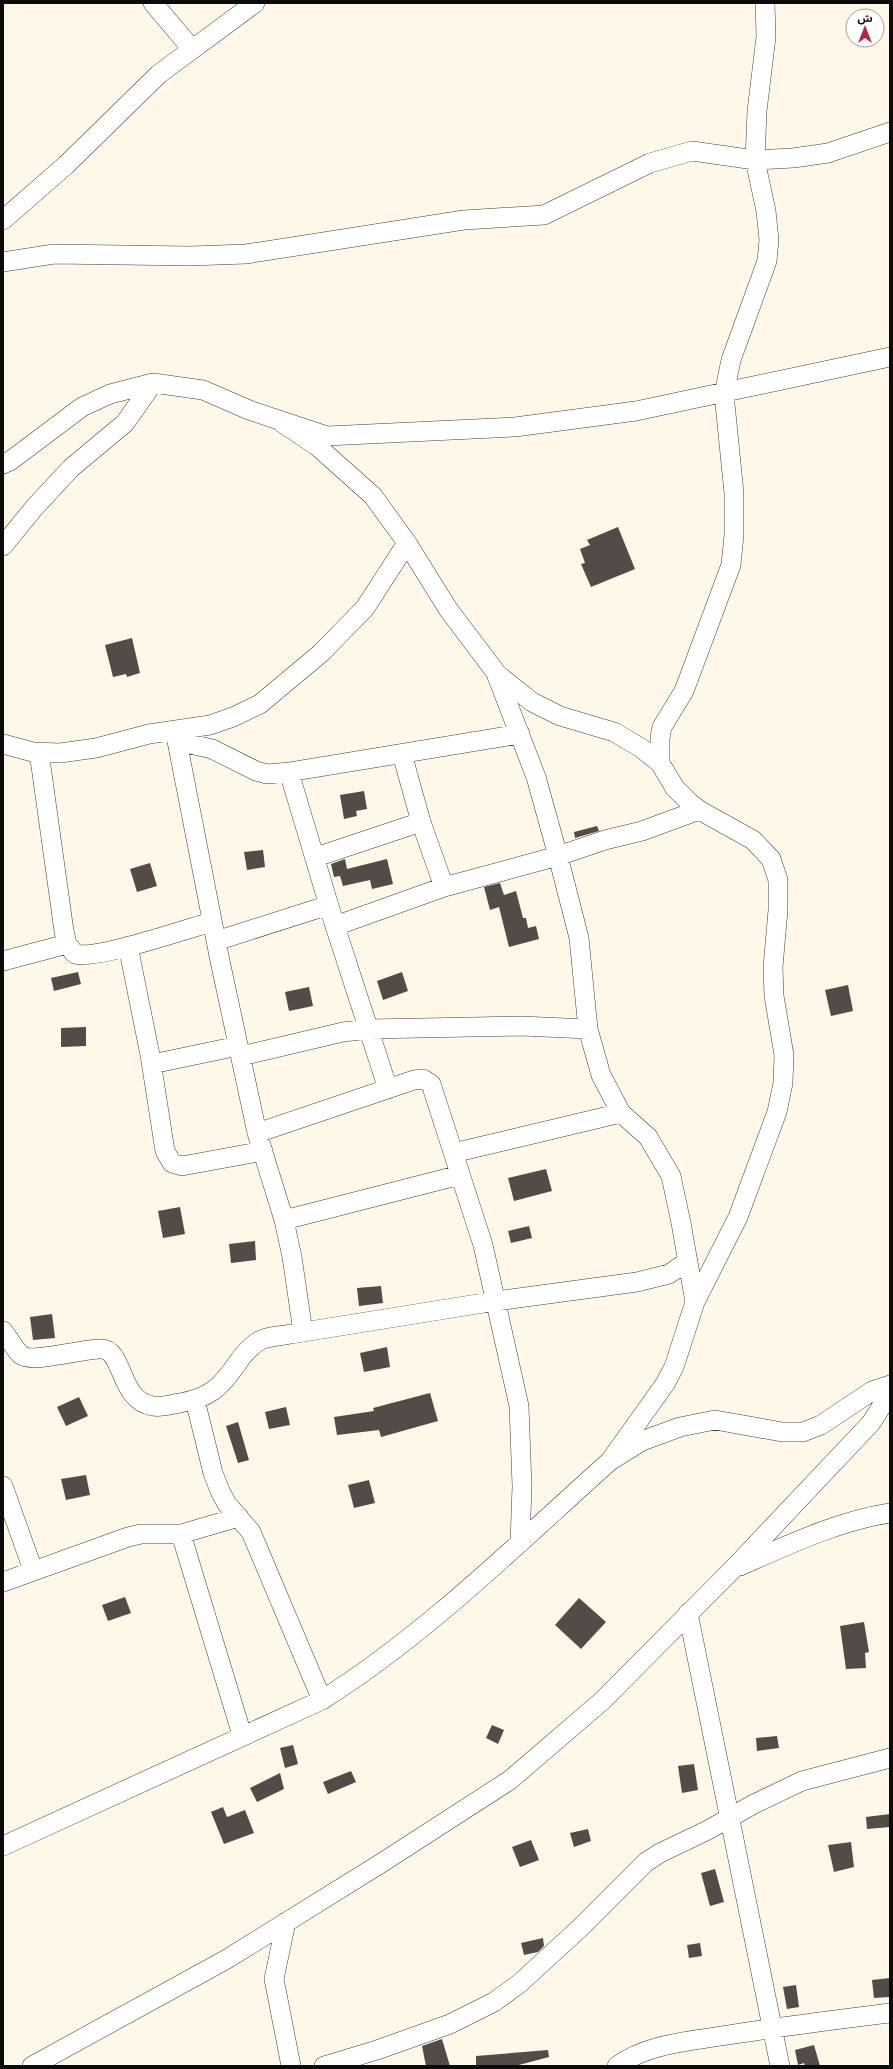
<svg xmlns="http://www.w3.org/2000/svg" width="893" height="2069" font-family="Bitter,'Noto Sans Arabic',serif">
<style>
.building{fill:#534b47}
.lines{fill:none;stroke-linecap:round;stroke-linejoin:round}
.street-casing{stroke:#3e3e3e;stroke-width:20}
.street{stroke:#fff;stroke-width:19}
</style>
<rect width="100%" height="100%" fill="#fff8e8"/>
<path class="building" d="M618,527L635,569L591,587L581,564L585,563L580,549L590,545L587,540Z
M132,638L140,673L127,677L126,674L113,677L105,645Z
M364,791L367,809L356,811L357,816L344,819L340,795Z
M597,826L599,831L575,838L574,832Z
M263,850L265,867L247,870L244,852Z
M345,859L347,869L387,859L393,884L372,889L370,880L343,886L340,876L334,877L331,864Z
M150,863L157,886L137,892L130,869Z
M500,883L504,895L516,891L523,918H526L528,928L536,926L539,939L509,947L499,907L490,910L484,887Z
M78,972L81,984L54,991L51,978Z
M402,972L408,991L383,1000L377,981Z
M848,985L853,1011L831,1016L825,990Z
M309,987L313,1006L289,1011L285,992Z
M86,1027V1046L61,1047V1028Z
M546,1169L552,1191L514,1201L508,1178Z
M180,1207L185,1234L163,1238L158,1211Z
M529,1226L532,1238L511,1243L508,1231Z
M255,1241L256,1260L231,1263L229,1244Z
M381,1286L383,1303L359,1306L357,1288Z
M52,1314L55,1338L33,1340L30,1317Z
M387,1347L390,1367L364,1372L360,1353Z
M430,1393L438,1421L381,1437L379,1430L337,1435L334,1417L374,1411L373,1408Z
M79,1397L88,1416L66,1426L57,1407Z
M286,1407L290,1425L269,1429L265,1412Z
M238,1422L249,1460L238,1463L226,1426Z
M86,1475L90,1495L66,1500L61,1479Z
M369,1480L375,1503L354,1508L348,1485Z
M125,1597L131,1613L108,1621L102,1605Z
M579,1598L606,1622L581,1649L555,1625Z
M864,1622L869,1652L865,1653L866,1668L846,1669L840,1626Z
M492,1725L504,1730L498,1744L486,1738Z
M777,1736L779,1748L757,1751L756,1738Z
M293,1745L298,1764L285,1768L280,1748Z
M694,1764L698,1790L682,1793L678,1766Z
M351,1771L356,1782L328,1794L323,1782Z
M280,1773L284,1789L257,1802L250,1788Z
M223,1807L227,1817L245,1810L254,1833L224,1844L211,1812Z
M890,1814V1827L867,1829L866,1817Z
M588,1829L591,1841L574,1847L570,1833Z
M531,1840L539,1860L520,1867L512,1847Z
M851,1842L854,1867L834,1872L828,1845Z
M715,1869L724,1902L710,1906L701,1873Z
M543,1938L544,1946L538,1952L524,1955L521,1943Z
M700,1943L702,1956L689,1958L687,1945Z
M890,1978V1997L874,1998L872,1980Z
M796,1985L799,2007L787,2009L783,1987Z
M442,2039L450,2066H426L422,2046Z
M814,2045L820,2066H805L804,2063L798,2065L795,2050Z
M548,2050L549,2057L515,2066H476V2056Z"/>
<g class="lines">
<g class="street-casing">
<path id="street" d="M153,3L192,49
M3,220L66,165L159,74L255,3
M3,262L54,254L190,256L246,254L464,220L544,215L650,163L692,151L755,160L793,158L828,153L890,132
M281,422L317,446L373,496L407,543L448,609L497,674L532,702L560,716L614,732L641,748L660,763L675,788L690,803L699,810L753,840L771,859L778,880V910L773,967L774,996L784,1055L783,1083L777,1112L738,1217L695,1302L674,1367L665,1384L610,1461
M3,464L10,461L82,407L110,394L153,383L203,390L249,410L327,436L515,427L636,411L890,357
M3,546L34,508L71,468L125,423L153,383
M497,676L536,777L558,856L579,938L588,1029L601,1075L621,1113L648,1137L671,1176L681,1223L695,1302
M175,731L220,961L257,1133L284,1220L292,1257L303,1332
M177,741L212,749L256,771L267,774L289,772L520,734
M3,744L33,752L60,753L96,748L149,734L210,725L233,717L260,704L321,653L365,608L407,543
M39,752L64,931L67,944L75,954C97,960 185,929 212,922
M402,754L421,822L444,887
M660,763V738L662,727L684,691L731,565L734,535V493L724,394L731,360L767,261L769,240L766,211L755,160L757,111L766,37L765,3
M289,772L335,926L388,1089
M316,857L421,822
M335,926L444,887L558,856L605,840L642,831L699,810
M216,941L329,905
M128,946L150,1055L165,1151L172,1163L182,1166L263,1151
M3,961L67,944
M241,1056L343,1032L369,1029L521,1026L588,1029
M152,1064L238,1046
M257,1133L414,1080L423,1079L431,1084L483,1245L519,1406L522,1486L520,1543
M453,1153L621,1113
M284,1220L460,1175
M3,1331C9,1338 15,1350 21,1355C33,1364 84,1348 102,1349C124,1350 119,1401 153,1406C161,1408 172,1404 180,1403C209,1398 220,1388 236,1365C242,1356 249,1347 259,1341C267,1336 281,1336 291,1334L496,1301L637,1282L669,1274L688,1261
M195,1400L213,1473L220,1491L227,1504L251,1532L322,1700
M3,1486L33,1570
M181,1534L242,1735
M740,1566C788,1545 838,1521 890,1513
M3,1582L128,1537L141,1534H181L239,1517
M688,1613L780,2066
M3,1846L322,1700C428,1633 517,1544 610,1461L642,1441L680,1427L715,1420L782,1432H803L821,1425L872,1391L890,1385
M286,1922L274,1979L291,2066
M32,2066L227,1959L383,1862L510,1780L602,1701L733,1569L871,1423L890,1393
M324,2066L377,2050L450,2024L494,2002L520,1983L580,1928L646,1862L660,1853L708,1830L754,1804L802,1781L890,1758
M617,2066C647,2044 686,2042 721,2036C777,2027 834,2020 890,2013"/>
</g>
<use href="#street" class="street"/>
</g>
<rect width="893" height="2069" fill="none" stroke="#0b0b0b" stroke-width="8"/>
<g transform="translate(865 28)"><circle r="19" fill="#ffffff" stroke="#9d9d9d"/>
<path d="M0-3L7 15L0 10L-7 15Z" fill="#b8253c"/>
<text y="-6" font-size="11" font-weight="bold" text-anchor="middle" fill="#0b0b0b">ش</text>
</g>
</svg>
